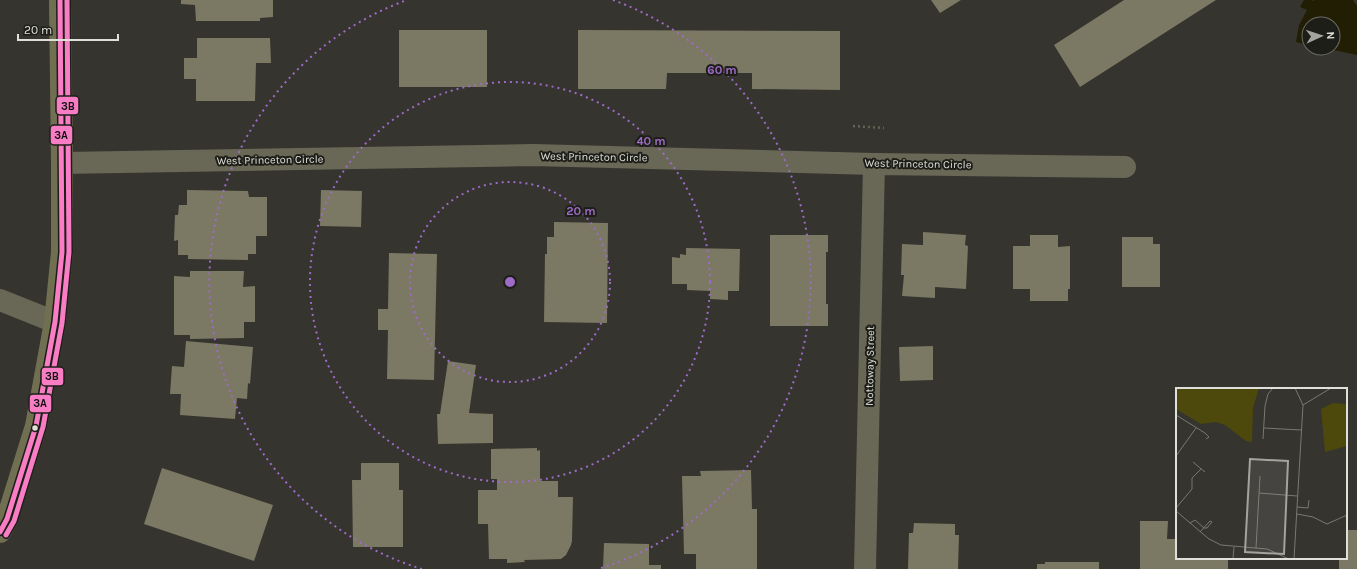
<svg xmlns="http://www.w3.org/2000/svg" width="1357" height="569" font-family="Karla,sans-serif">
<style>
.water{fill:#211e04}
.building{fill:#7b7963}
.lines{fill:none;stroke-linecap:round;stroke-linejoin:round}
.path{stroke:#646356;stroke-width:2.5;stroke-dasharray:2 3;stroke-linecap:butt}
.minor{stroke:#696755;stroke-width:22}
.major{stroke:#716f52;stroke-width:22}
.bus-1-casing{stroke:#1e1e19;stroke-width:8}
.bus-2-casing{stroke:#1e1e19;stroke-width:8}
.bus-1{stroke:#f97dc5;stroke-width:5}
.bus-2{stroke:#f97dc5;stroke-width:5}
.ring{fill:none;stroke:#9e6bc8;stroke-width:2;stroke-dasharray:2 4}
.bus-dot{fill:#e0e0da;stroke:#1e1e19;stroke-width:1.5}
.labels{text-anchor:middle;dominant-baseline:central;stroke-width:4;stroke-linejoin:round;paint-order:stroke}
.street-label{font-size:11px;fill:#e0e0da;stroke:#1e1e19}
.inset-road{fill:none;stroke:#797973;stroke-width:1}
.view{fill:#a4a49e;fill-opacity:0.15;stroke:#a4a49e;stroke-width:2}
.inset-edge{fill:none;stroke:#e0e0da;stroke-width:2}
.centre{fill:#9e6bc8;stroke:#1e1e19;stroke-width:2}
.ring-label{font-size:12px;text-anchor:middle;font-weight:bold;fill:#9e6bc8;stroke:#1e1e19;stroke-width:4;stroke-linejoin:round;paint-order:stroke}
.line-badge{stroke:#1e1e19;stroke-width:1.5}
.pale-badge-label{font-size:11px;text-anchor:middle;font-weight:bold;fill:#111}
</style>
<rect width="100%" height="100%" fill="#35342f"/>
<path class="water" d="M1304,0H1311L1313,1L1314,0H1353L1357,6V55L1324,48H1333V24H1309V45L1296,42L1299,25L1307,10L1300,7Z"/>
<path class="building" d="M181,0H273V17L260,18V21H196L195,5L181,4Z
M931,0H961L940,13Z
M1124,0H1216L1080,87L1054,45Z
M399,30H487V87H399Z
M578,30L840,31V90L752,89V73H667L666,89H578Z
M197,38H270L271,63H256L255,101H196V79H184V58H197Z
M187,190L248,191L249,197H267V236H256V254H248V260L188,259V255H178V240L174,241L175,215H178L179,205H187Z
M321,190L362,191L361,227L320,226Z
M554,222L608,223L607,323L544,322L545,254H547V237H554Z
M923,232L966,235L965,245L968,246L966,289L935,287V298L902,296L904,275H901L902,244L923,245Z
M770,235H828V252H826V304H828V326H770Z
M1030,235H1058V247L1070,246V289H1068V301H1030V289H1013V246H1030Z
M1122,237H1153V244H1160V287H1122Z
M686,248L740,249L739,291H728V300L710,299V291L687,290V284H672V257L680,258V254L686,255Z
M389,253L437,254L434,380L387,379L388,330H378V309H388Z
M190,271H244L243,287L255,286V322H244V338L190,339V335H174V276L190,277Z
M186,341L253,347L250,384L248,383L247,399L237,398L235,419L180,415L181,394H170L172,366L184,367Z
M933,346V380L900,381L899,347Z
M448,361L476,365L469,413L493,414V443L438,444L437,414H440Z
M537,448V451L540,450V481H558V497H573L572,541L571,545L566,555L561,559L524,560L525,562L507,563V559H489L488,524H478V490H497V479H491V449Z
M361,463H399V490H403V547H353L352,480H361Z
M162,468L273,505L254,561L144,524Z
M751,470L752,509H757V569H696V554H684L682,476H701L700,471Z
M1140,521H1168L1167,539H1177V558H1228V569H1140Z
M914,523L955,524V535H959L958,569H908L909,533H913Z
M1346,530H1357V569H1339V558H1346Z
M604,543L649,544V565H661V569H603Z
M1045,562H1099V569H1037V564H1045Z"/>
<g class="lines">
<path class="path" d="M853,126L884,128"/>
<path class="minor" d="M62,163L533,155L874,164L1125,167
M0,300L55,322
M865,569L874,164"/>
<path class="major" d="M0,532L7,519L36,426L55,322L62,252V163L60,0"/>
<g class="bus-1-casing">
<path id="bus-1" d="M0,532L7,519L36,426L55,322L62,252L60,0"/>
</g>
<g class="bus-2-casing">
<path id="bus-2" d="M6,535L14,521L43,427L62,323L69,252L67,0"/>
</g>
<use href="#bus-1" class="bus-1"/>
<use href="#bus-2" class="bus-2"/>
</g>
<g class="ring">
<circle cx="510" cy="282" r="100"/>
<circle cx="510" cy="282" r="200"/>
<path d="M422 569A300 300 0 0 1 407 0M613 0A300 300 0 0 1 598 569"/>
</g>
<circle class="bus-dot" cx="35" cy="428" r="3.5"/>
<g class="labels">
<g class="street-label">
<text transform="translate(594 157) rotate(1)">West Princeton Circle</text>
<text transform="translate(270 160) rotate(-1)">West Princeton Circle</text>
<text transform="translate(918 164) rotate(1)">West Princeton Circle</text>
<text transform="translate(870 366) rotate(-89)">Nottoway Street</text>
</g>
</g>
<g transform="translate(1176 388)">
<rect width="171" height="171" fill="#35342f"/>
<path d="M83,0L77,20L76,54L70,53L49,37L40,34L25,36L0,21L1,0ZM157,15L171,16V58L149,64L145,21Z" fill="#4d480b"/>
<path class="inset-road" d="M119,0L127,17M0,27L29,45L33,49L30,51M88,40L125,42M87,51L89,18L92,6L97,0M0,68L20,40M17,74L29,84M83,105L121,108M121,119L132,120L133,112M0,120L16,101V90L25,81M0,123L33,151L45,157L91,161L113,171M121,126L137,129L151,136L171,127M14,135L19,132L28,140M24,144L34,133L36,134L31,140H28M80,160L84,88M57,171L58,159M118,171L127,17L155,0"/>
<path class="view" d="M74,71L112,73L108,166L69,164Z"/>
<rect width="171" height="171" class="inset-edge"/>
</g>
<circle cx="510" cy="282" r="6" class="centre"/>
<g class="ring-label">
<text x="722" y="74">60 m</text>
<text x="651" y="145">40 m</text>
<text x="581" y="215">20 m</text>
</g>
<g class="line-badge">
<rect x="56" y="96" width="23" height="19" rx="4" fill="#f97dc5"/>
<rect x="50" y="125" width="23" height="20" rx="4" fill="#f97dc5"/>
<rect x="41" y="367" width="23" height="19" rx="4" fill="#f97dc5"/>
<rect x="29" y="394" width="23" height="19" rx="4" fill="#f97dc5"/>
</g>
<g class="pale-badge-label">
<text x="68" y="110">3B</text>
<text x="61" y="139">3A</text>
<text x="52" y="380">3B</text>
<text x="40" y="407">3A</text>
</g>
<g transform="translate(1321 36) rotate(87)"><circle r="19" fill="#1e1e19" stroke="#6c6c66"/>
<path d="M0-3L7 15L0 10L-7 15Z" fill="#a4a49e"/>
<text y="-6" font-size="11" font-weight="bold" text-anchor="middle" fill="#e0e0da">N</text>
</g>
<path d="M18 34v6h100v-6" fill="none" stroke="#e0e0da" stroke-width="2"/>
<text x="24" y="34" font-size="12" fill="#e0e0da" stroke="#1e1e19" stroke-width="3" paint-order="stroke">20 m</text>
</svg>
